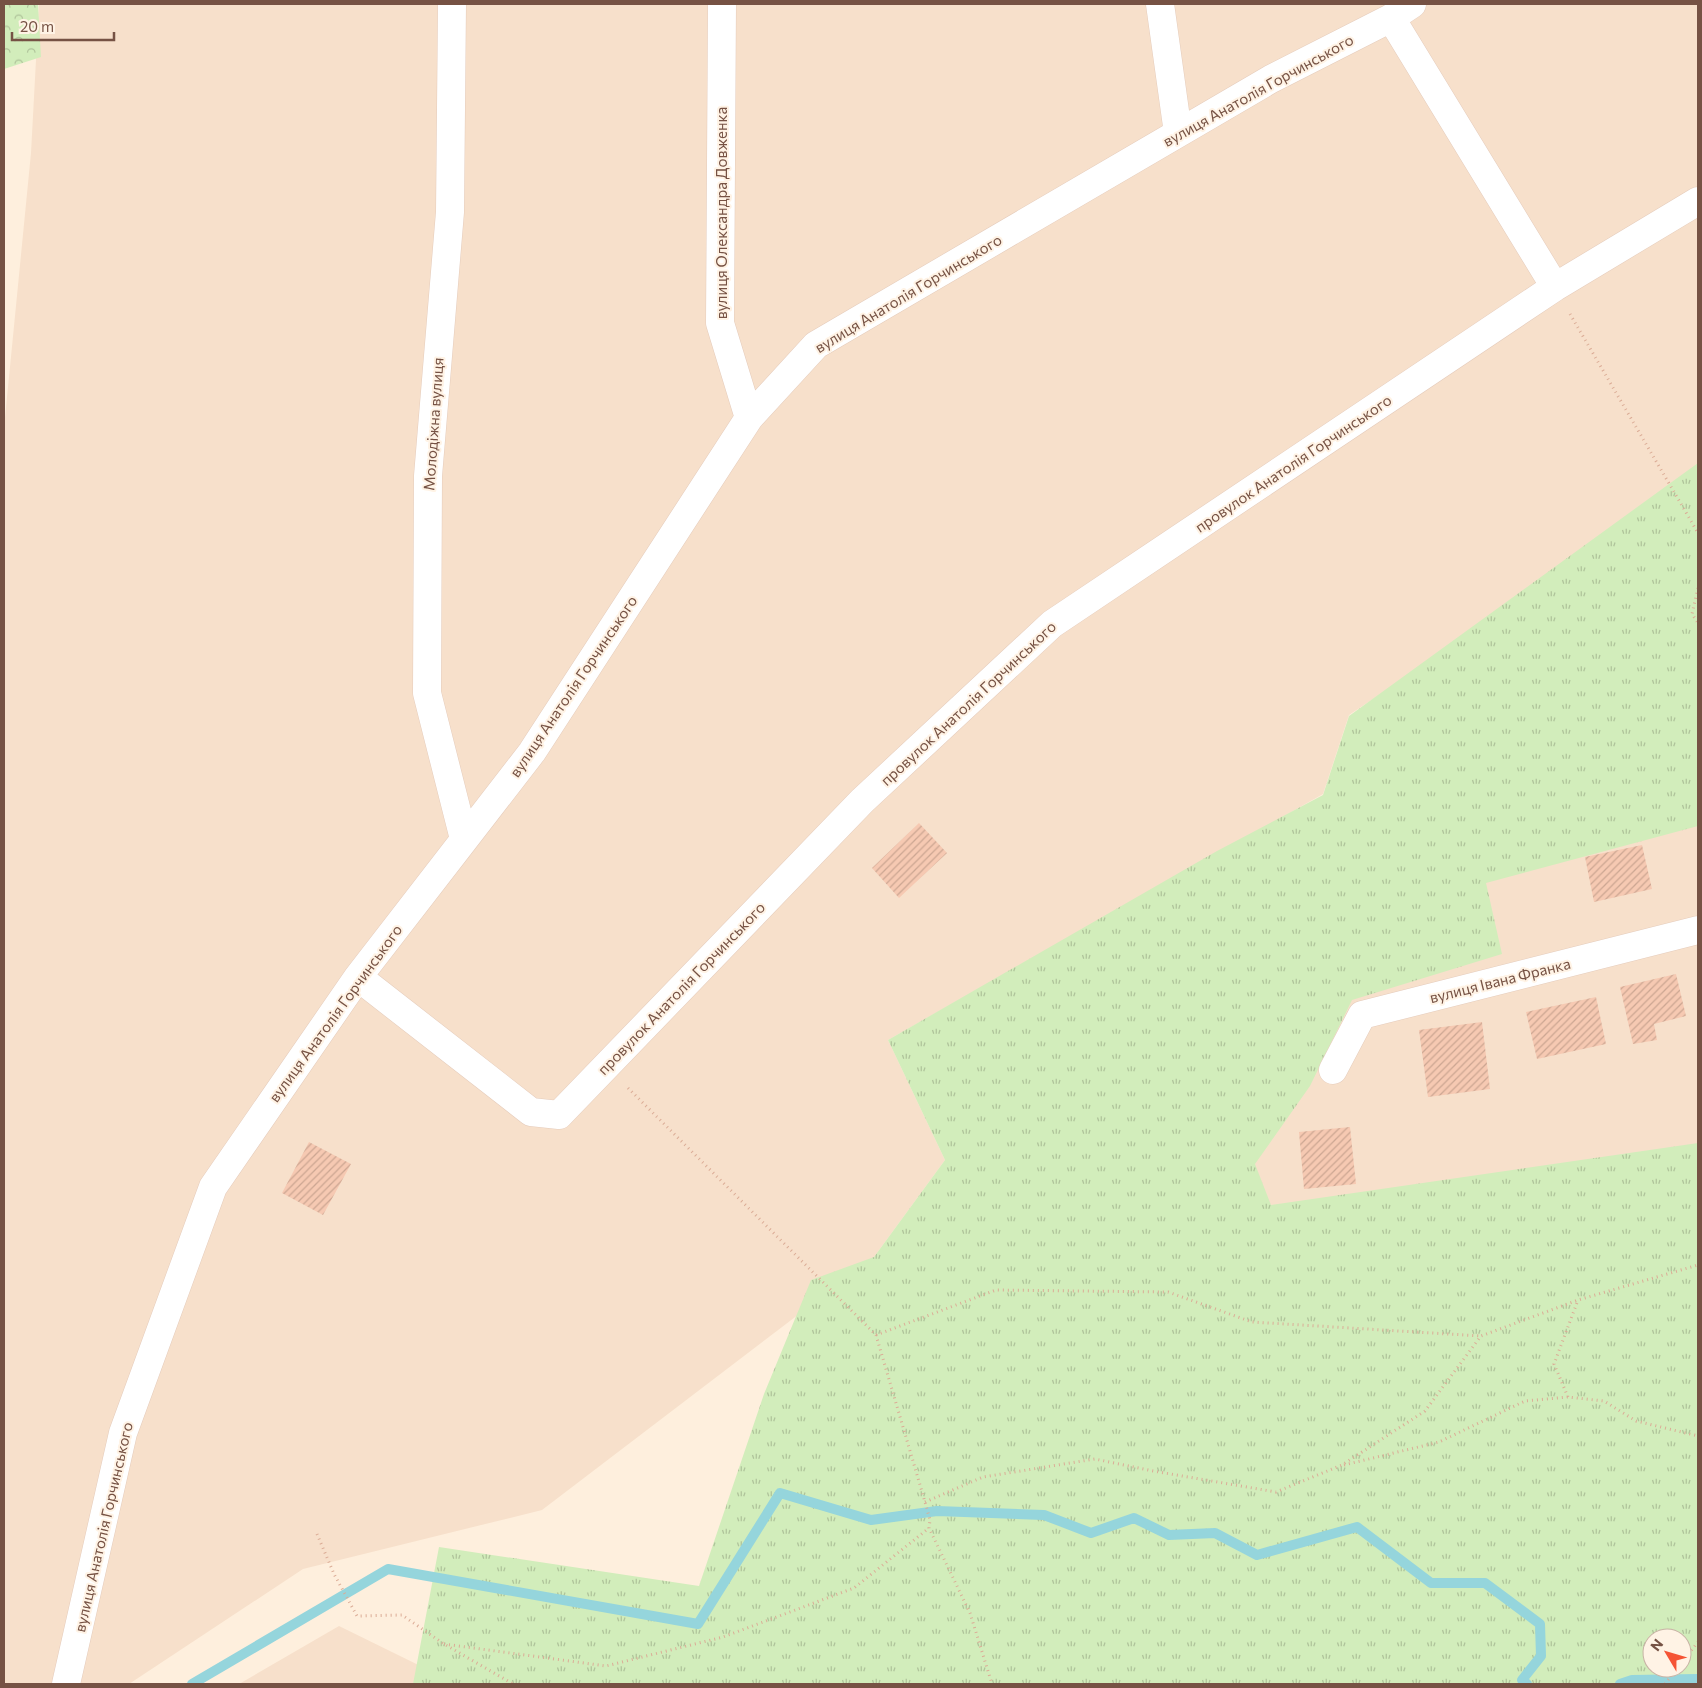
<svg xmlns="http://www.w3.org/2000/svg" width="1702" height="1688" font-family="Commissioner,sans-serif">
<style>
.residential{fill:#f7e0cb}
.forest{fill:url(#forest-crowns)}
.park{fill:url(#park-tufts);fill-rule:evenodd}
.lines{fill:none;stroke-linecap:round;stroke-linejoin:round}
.stream{stroke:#95d5dc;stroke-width:10}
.building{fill:url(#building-hatch)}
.minor-casing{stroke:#e5ccbc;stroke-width:29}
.path{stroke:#dbac96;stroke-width:3;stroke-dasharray:1 4;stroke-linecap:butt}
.minor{stroke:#fff;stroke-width:28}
.labels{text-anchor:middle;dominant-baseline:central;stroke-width:4;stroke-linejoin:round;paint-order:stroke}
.street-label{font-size:15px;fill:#765244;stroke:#fff3e5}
</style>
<defs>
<pattern id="forest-crowns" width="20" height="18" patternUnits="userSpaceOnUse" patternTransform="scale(1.25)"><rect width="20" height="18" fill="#d2edbb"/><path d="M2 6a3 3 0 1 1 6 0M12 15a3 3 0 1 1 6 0" fill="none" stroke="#afc39a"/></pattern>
<pattern id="park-tufts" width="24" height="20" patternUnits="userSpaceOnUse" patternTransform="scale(1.25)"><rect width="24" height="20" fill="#d2edbb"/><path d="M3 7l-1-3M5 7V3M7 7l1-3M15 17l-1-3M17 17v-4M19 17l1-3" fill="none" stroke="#afc39a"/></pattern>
<pattern id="building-hatch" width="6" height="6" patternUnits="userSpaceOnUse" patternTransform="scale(1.25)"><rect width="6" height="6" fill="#f6c9b2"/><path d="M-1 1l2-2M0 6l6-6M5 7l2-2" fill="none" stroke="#cca692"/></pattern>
</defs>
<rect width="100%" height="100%" fill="#feefdd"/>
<path class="residential" d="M39,4H1698V482L1349,715L1323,794L888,1040L945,1160L874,1257L542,1510L303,1569L129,1684H4V428L31,153Z
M1698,769V1164L1323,1282L1182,1175L1342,912Z
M339,1626L451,1681L452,1684H239Z"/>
<path class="forest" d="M4,4H38L41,57L4,69Z"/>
<path class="park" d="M1698,463V826L1486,883L1502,954L1352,1000L1310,1086L1255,1164L1271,1205L1698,1143V1684H413L439,1547L699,1586L764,1394L811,1280L874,1257L945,1160L888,1040L1217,851L1323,795L1349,716ZM1652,1638H1682V1668H1652Z"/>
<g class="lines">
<path class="stream" d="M192,1684L388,1569L698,1624L780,1493L871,1520L937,1511L1044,1515L1091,1533L1134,1518L1169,1535L1215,1533L1257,1555L1357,1527L1431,1583H1485L1540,1624L1541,1656L1522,1680L1527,1684
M1620,1684L1632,1680L1698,1679"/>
</g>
<path class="building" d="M919,823L947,853L899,898L872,868Z
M1642,845L1652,889L1594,902L1585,857Z
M1676,974L1686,1016L1654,1024L1657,1040L1633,1044L1620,987Z
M1596,997L1606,1044L1537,1059L1526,1012Z
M1482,1022L1490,1089L1428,1097L1419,1030Z
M1350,1127L1356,1184L1304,1189L1299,1132Z
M309,1142L351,1164L323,1215L282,1193Z"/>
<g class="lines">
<g class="minor-casing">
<path id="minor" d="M452,4L450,212L428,476L427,693L464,839
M722,4L720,323L749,418
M1160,4L1178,133
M1391,18L1555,287
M358,977L531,1112L559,1115L862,801L1052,624L1555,287L1698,201
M1333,1070L1362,1015L1698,930
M66,1684L123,1433L213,1187L358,977L532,752L749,418L816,345L1271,79L1391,18L1412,4"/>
</g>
<path class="path" d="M1570,314L1698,533
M1698,588L1692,614L1698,623
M628,1088L876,1335L925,1502L930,1520L929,1528L970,1613L992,1684
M876,1335L996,1290L1168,1292L1252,1322L1481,1336
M1568,1397L1554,1364L1578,1300
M1344,1465L1439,1442L1525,1401L1568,1397L1604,1401L1636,1421L1698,1436
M925,1502L983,1477L1095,1459L1153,1471L1276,1492L1342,1465L1425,1411L1481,1336L1578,1300L1698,1265
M317,1534L334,1574L357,1616L402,1615L444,1644L513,1684
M444,1644L606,1666L723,1637L854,1588L929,1528
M1682,1662L1698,1642
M1665,1684L1677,1668"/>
<use href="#minor" class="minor"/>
</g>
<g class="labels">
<g class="street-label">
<text transform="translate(1258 90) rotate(-29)">вулиця Анатолія Горчинського</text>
<text transform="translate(721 213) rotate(-90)">вулиця Олександра Довженка</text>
<text transform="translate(908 293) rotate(-31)">вулиця Анатолія Горчинського</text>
<text transform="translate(433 424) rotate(-86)">Молодіжна вулиця</text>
<text transform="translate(1293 463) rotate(-34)">провулок Анатолія Горчинського</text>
<text transform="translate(573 686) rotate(-56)">вулиця Анатолія Горчинського</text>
<text transform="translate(968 703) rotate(-43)">провулок Анатолія Горчинського</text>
<text transform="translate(1500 980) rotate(-14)">вулиця Івана Франка</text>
<text transform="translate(681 988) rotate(-46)">провулок Анатолія Горчинського</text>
<text transform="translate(335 1013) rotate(-54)">вулиця Анатолія Горчинського</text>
<text transform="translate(103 1527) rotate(-77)">вулиця Анатолія Горчинського</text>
</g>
</g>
<rect width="1702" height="1688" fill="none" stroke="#765244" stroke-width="10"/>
<g transform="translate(1667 1653) rotate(308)"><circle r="24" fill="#fff3e5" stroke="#c8b3a5"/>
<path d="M0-4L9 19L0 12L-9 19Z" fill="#f55435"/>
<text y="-8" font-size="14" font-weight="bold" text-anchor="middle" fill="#765244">N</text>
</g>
<path d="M12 32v8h102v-8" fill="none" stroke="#765244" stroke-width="2.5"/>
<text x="20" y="32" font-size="15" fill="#765244" stroke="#fff3e5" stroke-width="4" paint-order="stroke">20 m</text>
</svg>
